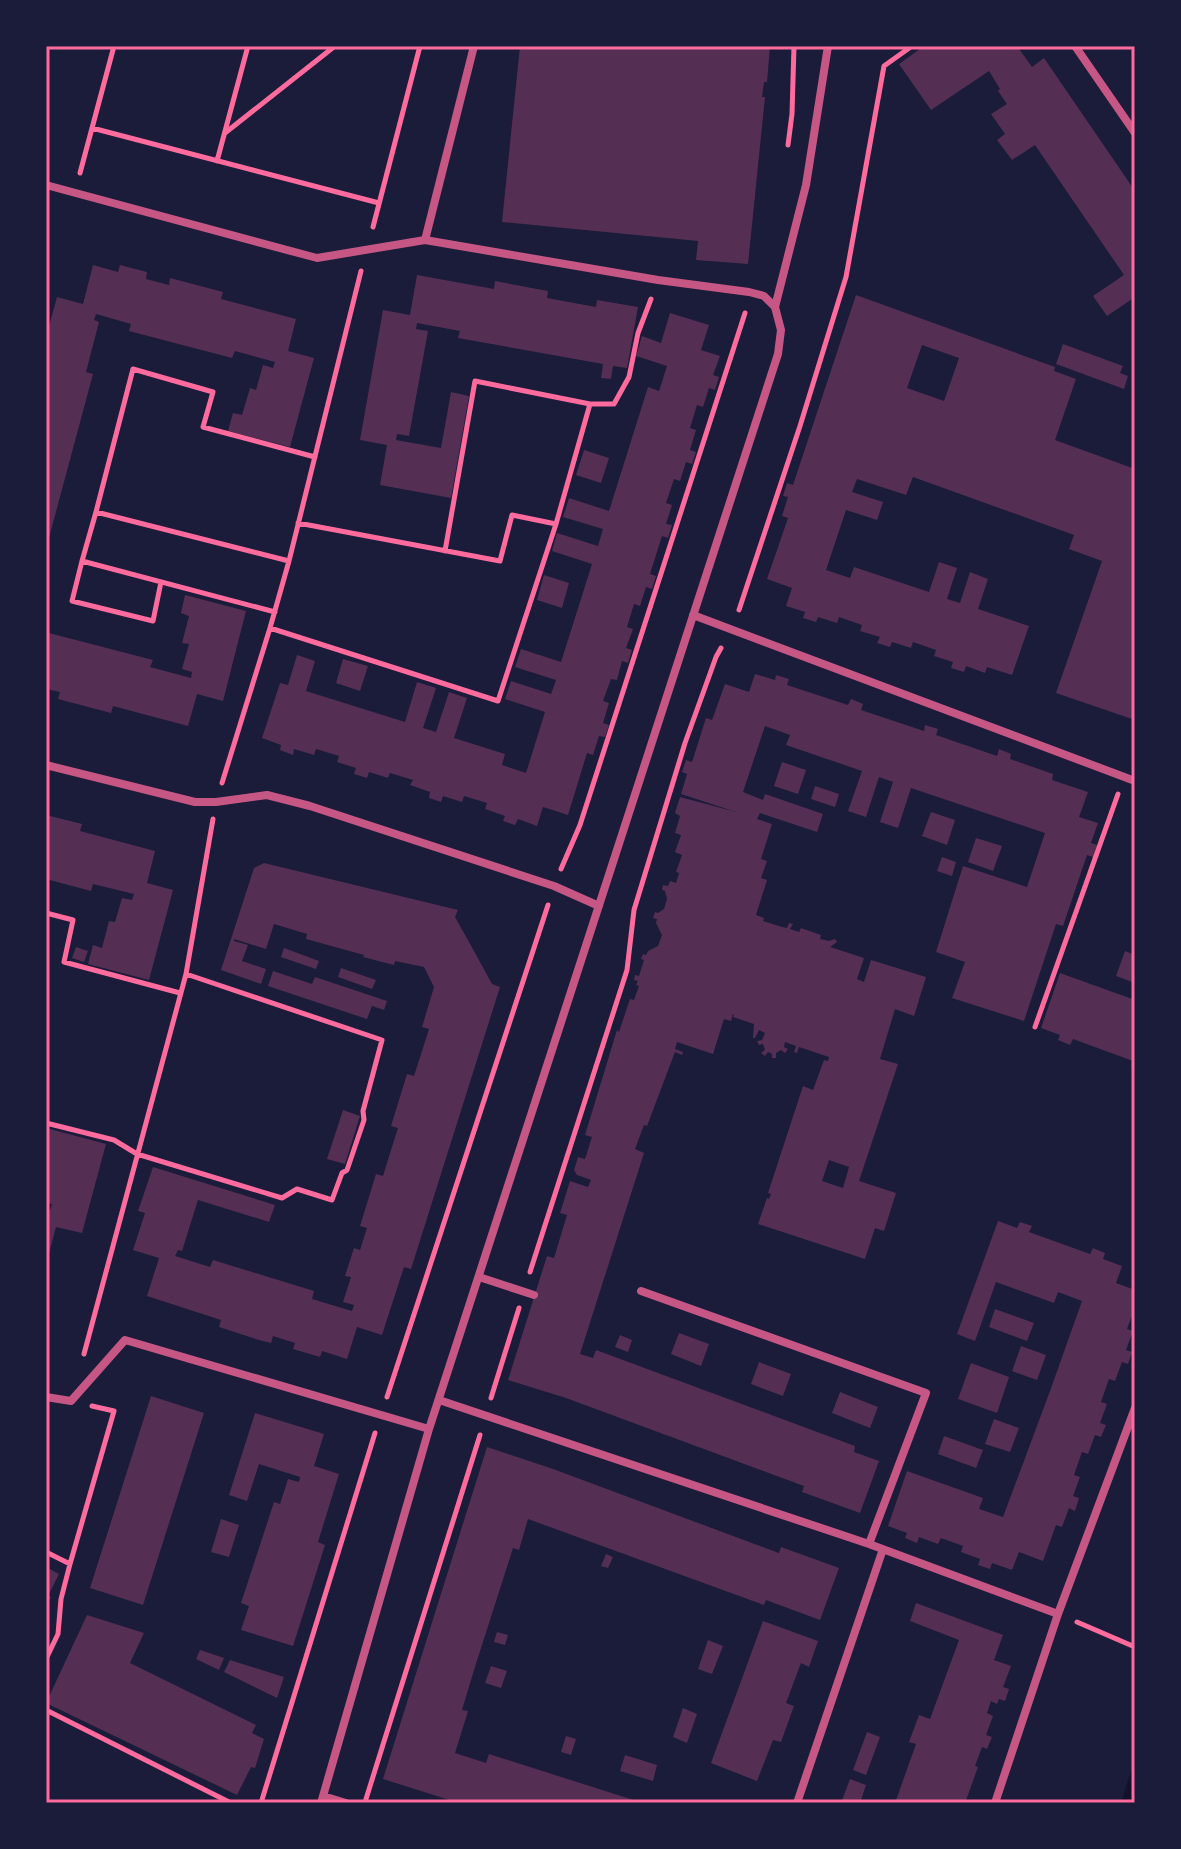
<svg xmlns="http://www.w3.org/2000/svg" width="1181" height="1849" font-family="Raleway,sans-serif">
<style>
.water{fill:#12122b}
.building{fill:#542f53;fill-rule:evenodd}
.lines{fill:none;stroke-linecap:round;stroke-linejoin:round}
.path{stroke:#ff6b9d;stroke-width:5}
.minor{stroke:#c65784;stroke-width:8}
.neatline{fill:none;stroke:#ff6b9d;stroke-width:3}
</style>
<rect width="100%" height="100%" fill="#1b1b3a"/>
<path class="water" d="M1135,1758V1803H1121Z"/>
<path class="building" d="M520,46H770L767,82H764L762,97H765L748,264L696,260L698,241L502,222Z
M924,46H1017L1032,67L1044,58L1135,191V297L1107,316L1093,296L1124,275L1035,145L1012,160L997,140L1005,134L991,114L1007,104L998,91L1000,89L989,71L931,110L899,64Z
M93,265L118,272L120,265L147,272L146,279L169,285L170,278L223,292L221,299L296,319L288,351L314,358L290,447L228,431L233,413L242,415L250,388L256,390L263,365L273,368L275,362L235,351L232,358L129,331L131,324L96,314L94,320L99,322L86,372L93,374L46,549V337L57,297L83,304Z
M417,275L494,289L495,281L537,289L548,291L547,298L596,307L597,300L638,307L627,368L613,366L611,379L601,378L603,364L458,338L460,331L417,323L416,329L428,331L409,436L397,434L396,440L441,448L451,392L469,396L451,498L380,485L387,445L360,440L383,310L410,315Z
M856,295L1055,367L1054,371L1076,379L1055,440L1135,469V711L1132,719L1056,693L1102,561L1069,549L1074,535L913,477L906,495L857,479L852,492L883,502L877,520L846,510L826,570L850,578L854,567L929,592L939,562L957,568L947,599L960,603L970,572L988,579L978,609L1029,626L1012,675L987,667L985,673L966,666L964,672L951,668L953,662L934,656L936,650L913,642L911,648L892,642L890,647L877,643L880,637L860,631L862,625L839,617L837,623L818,617L816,622L803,618L805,612L786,606L792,588L767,579L788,518L782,516L788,497L783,496L787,483L793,485ZM922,345L959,358L944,401L907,388Z
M670,313L709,325L701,350L720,356L713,375L719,377L715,390L709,388L703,407L697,405L690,428L696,430L690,450L696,452L692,464L686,462L680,481L674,479L666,503L672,505L666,524L672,525L668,538L662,536L650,574L656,576L652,589L646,587L640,606L634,604L627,627L633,629L626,648L632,650L628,663L622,661L617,680L611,679L603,701L609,703L603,723L609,725L605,737L599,736L593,755L587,753L568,815L543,807L537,826L518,819L515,825L503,821L505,816L485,809L487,803L464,796L462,802L443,796L441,802L429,798L430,792L410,785L413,780L390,773L388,778L369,772L367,778L354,774L356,768L337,762L339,756L316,749L314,755L294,749L293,755L280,750L281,745L262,738L280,683L288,685L297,655L315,661L306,691L405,722L417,682L436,688L423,728L436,732L449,692L467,698L454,738L505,754L502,765L526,773L545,712L505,699L511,681L551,694L556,680L515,667L521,649L561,662L592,564L552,551L557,533L598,546L603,529L563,517L569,498L609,511L648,387L659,391L667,366L636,356L642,336L661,343Z
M1063,344L1123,366L1120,373L1128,376L1124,389L1056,364Z
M584,450L609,458L601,483L576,475Z
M544,575L569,583L562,608L537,600Z
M185,595L246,611L223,701L197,694L188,726L113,706L111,713L58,699L60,692L46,689V640H48L49,633L153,660L150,667L191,678L192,672L182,669L189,644L182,643L189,616L181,613Z
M343,659L368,666L360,691L336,683Z
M755,674L775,680L776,675L789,679L787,685L848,705L851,699L863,704L861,710L924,731L925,725L938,729L936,735L997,756L999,749L1011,754L1010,759L1053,774L1052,780L1088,792L1079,817L1098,823L1091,843L1097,845L1093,857L1087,855L1063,926L1056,924L1024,1021L952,998L965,962L936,952L963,866L1027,887L1045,833L911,788L898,828L880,822L893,782L879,777L866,817L848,811L862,771L786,745L790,735L765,726L743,792L763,800L765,794L823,814L817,832L760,813L757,819L772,824L761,859L767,861L761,878L767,880L756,915L764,918L763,921L782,927L787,928L789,923L793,924L790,929L799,932L801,928L821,935L820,939L829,941L835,939L837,942L830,947L864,958L857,979L864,982L871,960L926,977L914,1016L895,1009L880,1059L898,1064L859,1181L896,1193L884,1231L875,1228L865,1259L758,1224L767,1198L769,1199L771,1194L768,1193L803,1086L813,1090L824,1060L828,1061L829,1057L799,1047L797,1053L794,1052L796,1046L785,1042L784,1047L788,1049L785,1053L781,1050L776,1053V1058H772V1054L768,1052L765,1056L761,1053L765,1050L763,1044L759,1045L757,1041L762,1040L765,1033L759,1030L755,1038H753L754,1024L733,1017L734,1015L733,1014L731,1021L724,1019L713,1054L677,1042L675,1049L683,1052L682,1055L675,1052L647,1126L644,1125L635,1149L644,1153L580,1354L593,1358L596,1350L855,1446L854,1452L879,1461L860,1513L802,1492L804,1486L566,1398L508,1380L547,1256L554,1258L567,1215L560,1213L570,1181L588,1187L591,1180L577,1175L574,1170L578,1157L585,1159L592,1137L585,1135L617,1030L619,1032L630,999L634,1000L639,986L636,985L638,981L634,980L635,975L639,976L644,960L641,959L643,954L646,955L648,951L658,946L662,935L656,923L657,919L653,918L655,912L658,913L664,909L667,899L665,891L662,890L663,885L668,886L670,881L676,883L679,873L676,872L682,855L675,852L681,835L675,833L680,816L675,813L680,797L736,812L681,794L687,774L682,772L686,760L692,762L706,718L712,720L725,684L749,692ZM829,1160L849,1167L843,1188L822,1181Z
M782,762L806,770L798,794L774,786Z
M815,786L839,794L835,807L811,799Z
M931,812L955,820L947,845L922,836Z
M46,815L82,824L80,831L155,851L147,883L173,890L149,980L88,964L93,945L102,948L109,921L115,922L122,898L132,900L134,894L93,884L91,891L46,879Z
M976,838L1002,846L993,871L968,862Z
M942,857L956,862L952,876L937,871Z
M264,863L458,910L455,917L474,951L492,984L500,987L411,1269L404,1267L382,1335L357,1327L347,1359L322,1351L320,1357L293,1349L295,1343L273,1336L271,1343L259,1340L219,1327L221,1320L147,1296L159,1258L133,1250L145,1213L138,1211L153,1167L275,1205L269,1222L198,1200L182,1251L178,1250L175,1256L210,1267L213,1260L314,1291L312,1299L352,1311L354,1305L343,1302L351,1277L345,1276L354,1248L360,1250L367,1228L360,1226L376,1174L383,1176L391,1150L398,1128L391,1126L407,1074L414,1076L422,1051L429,1029L422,1027L434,987L424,967L395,961L394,965L363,957L364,955L306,939L307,934L274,924L266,949L234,939V941L248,945L242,961L266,969L261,984L221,970L254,868Z
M76,947L88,951L84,962L72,958Z
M284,948L319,961L316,969L281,957Z
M1125,951L1135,955V983L1116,976Z
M341,968L376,980L372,989L338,977Z
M273,971L312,984L315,977L387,1001L384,1010L372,1006L367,1019L268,986Z
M1060,973L1135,1000V1068L1131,1067L1133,1061L1073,1039L1070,1045L1058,1040L1060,1035L1041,1028Z
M343,1110L360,1116L345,1164L327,1159Z
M46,1128L106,1144L82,1233L56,1227L47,1261L46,1209L50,1210L52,1204L46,1203L48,1177L46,1176V1157L48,1148L46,1147Z
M998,1221L1017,1228L1020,1222L1032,1226L1029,1232L1090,1254L1093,1248L1105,1253L1103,1259L1122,1266L1116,1283L1135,1290V1307L1127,1329L1133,1331L1126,1350L1132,1352L1128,1364L1122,1362L1115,1381L1109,1379L1101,1402L1107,1404L1100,1423L1106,1425L1101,1437L1095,1435L1088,1454L1082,1452L1074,1475L1080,1477L1073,1496L1079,1498L1075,1511L1069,1508L1062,1527L1056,1525L1043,1561L1019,1552L1012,1570L992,1563L990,1569L978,1565L980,1559L961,1552L963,1546L941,1538L938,1544L919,1537L917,1543L905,1538L907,1533L888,1526L907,1471L983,1498L979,1509L1003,1517L1050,1391L1082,1301L1058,1292L1054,1303L996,1282L975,1341L957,1334Z
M995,1309L1034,1323L1027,1341L989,1327Z
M679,1333L709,1344L701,1366L671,1354Z
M620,1335L632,1340L628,1352L615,1347Z
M1021,1346L1046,1355L1037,1380L1012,1371Z
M759,1362L791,1374L783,1396L751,1384Z
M971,1363L1009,1377L997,1413L958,1399Z
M840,1392L878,1407L870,1428L832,1413Z
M151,1396L204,1413L143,1605L90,1588Z
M255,1413L324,1434L314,1466L339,1474L318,1542L325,1545L293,1646L241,1630L249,1606L241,1603L274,1502L280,1504L288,1479L299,1482L300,1477L259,1464L247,1501L229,1495Z
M994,1419L1019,1428L1010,1452L985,1444Z
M944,1436L983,1450L976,1468L938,1454Z
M487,1447L553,1469L779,1553L781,1547L839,1568L820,1620L766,1600L764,1605L528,1519L519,1550L513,1548L474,1670L462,1710L468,1711L455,1753L486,1763L489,1754L643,1803H459L383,1779Z
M221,1519L239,1525L229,1557L211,1552Z
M606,1554L613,1557L608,1568L601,1566Z
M46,1567L59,1574L48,1596L51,1597L46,1607Z
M916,1603L1003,1635L994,1660L1011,1666L1003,1687L1009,1689L1005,1701L999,1699L997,1704L991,1701L987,1713L993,1716L986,1735L992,1737L987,1749L982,1747L975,1766L978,1767L965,1803H895L916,1744L909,1742L919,1715L930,1719L959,1640L910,1621Z
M87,1615L144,1633L130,1663L256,1725L252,1733L264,1739L255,1768L251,1767L237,1795L46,1703Z
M763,1621L818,1641L809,1667L801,1663L786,1703L794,1706L781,1742L773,1740L757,1781L711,1763Z
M497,1632L508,1635L505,1645L494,1642Z
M708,1640L723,1646L712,1674L698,1669Z
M200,1650L224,1658L219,1670L196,1659Z
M230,1660L284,1677L277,1698L224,1672Z
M491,1666L507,1671L501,1688L485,1683Z
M683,1708L697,1714L687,1743L673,1737Z
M867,1732L880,1737L866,1775L853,1770Z
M566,1736L576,1739L571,1755L561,1752Z
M625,1755L657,1765L653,1781L620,1771Z
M850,1779L866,1785L860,1803H841Z"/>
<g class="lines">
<path class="path" d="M92,128L379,203
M225,133L335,46
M788,145L792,114L794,46
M217,161L248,46
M80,173L114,46
M373,227L420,46
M96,512L133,369L213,392L203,427L315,457
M298,523L500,561L512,515L556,524L590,404H614L629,377L638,333L651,299
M445,551L475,381L590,404
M82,561L72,601L153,621L161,582
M739,610L800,426L846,277L884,66L912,46
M275,612L82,561L96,512L289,561
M270,628L498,701L556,524
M222,783L270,628L289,561L361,271
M561,869L580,825L745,313
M46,913L73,920L64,962L180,993
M1035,1027L1118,794
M46,1123L114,1140L137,1154L282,1198L297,1189L332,1200L342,1173L347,1170L364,1120L363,1111L382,1040L186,974
M530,1272L627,970L634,910L685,743L716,657L721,648
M84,1354L186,974L213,819
M387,1397L548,905
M491,1398L519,1308
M46,1552L70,1564
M1077,1622L1135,1647
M46,1659L58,1634L61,1599L70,1564L114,1411L92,1406
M46,1710L231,1803
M366,1799L480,1435
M261,1803L375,1433"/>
<path class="minor" d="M1075,46L1135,133
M46,185L317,258L425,240L658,280L749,292L764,296L775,307
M425,240L474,46
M693,615L1135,781
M46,765L195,802H216L267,795L310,806L554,886L599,906
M479,1277L534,1295
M641,1291L926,1393L869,1544
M46,1397L71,1401L125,1340L429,1429
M439,1400L869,1544L1058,1614
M323,1796L346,1803
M321,1803L429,1429L778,354L781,330L775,307L806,185L828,46
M797,1803L883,1549
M995,1803L1058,1614L1135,1408"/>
</g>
<rect width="1181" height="1849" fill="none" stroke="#1b1b3a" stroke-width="96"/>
<rect x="48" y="48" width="1085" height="1753" class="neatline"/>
</svg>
